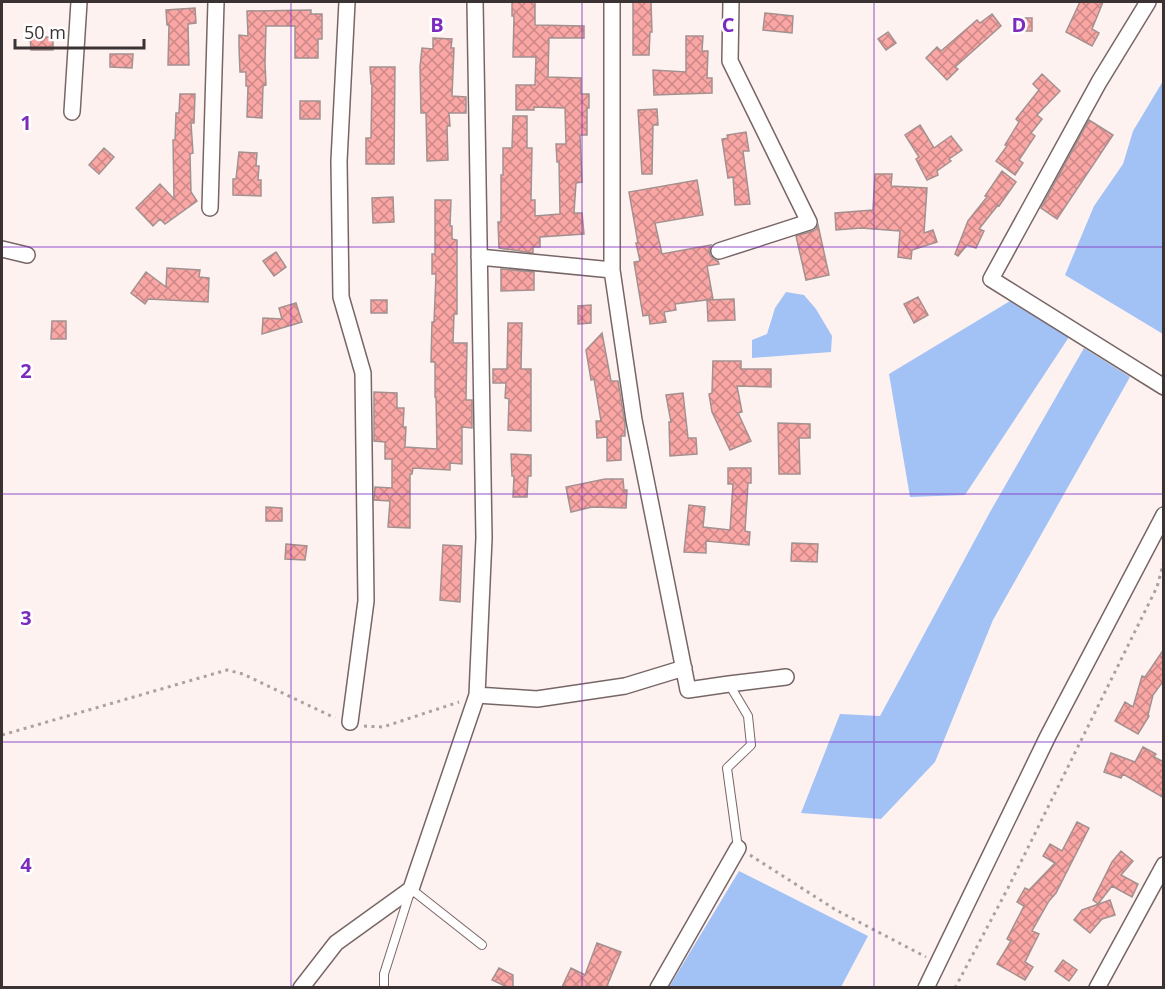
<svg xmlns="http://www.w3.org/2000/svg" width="1165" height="989" font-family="'Open Sans',sans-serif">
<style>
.water{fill:#a2c2f5}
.building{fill:url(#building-cross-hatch);stroke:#a39190;stroke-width:1.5}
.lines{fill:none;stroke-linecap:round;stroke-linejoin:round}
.lane-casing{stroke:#786666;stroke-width:10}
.street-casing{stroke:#786666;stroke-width:18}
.path{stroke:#aba1a0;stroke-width:3;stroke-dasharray:3 4.5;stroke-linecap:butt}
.lane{stroke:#fff;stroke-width:8}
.street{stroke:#fff;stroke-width:15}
.grid{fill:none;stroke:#7b2cbf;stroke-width:1.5;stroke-opacity:0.55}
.grid-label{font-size:20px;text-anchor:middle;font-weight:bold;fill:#7b2cbf;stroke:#fff;stroke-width:5;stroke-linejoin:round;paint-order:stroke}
</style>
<defs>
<pattern id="building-cross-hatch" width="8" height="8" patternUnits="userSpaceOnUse" patternTransform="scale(1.5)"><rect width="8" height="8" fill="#faa6a5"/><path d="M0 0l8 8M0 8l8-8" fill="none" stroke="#cc8887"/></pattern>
</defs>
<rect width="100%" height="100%" fill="#fef2f1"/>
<path class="water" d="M1163,81V334L1065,275L1094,206L1123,164L1133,131Z
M786,292L804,295L816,309L832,336L831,352L752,358V340L767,334L775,308Z
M1010,301L1069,337L965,495L910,497L889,374Z
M1084,348L1130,377L993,620L935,762L881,819L801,813L840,714L880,716L990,512Z
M739,871L868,936L841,987H669Z"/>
<path class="building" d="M512,2H535V25L584,26V38H549L548,77L581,78V94H589V108H587V135H580L582,182L576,183L574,213H582L584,234L540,237V247H533V253L499,248L498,222H501V175H503V148H512L513,116H527V148H532L531,200H535V216L560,214L559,162H557L556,144H566L565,108L534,107V110H516V85H535L536,57H513L514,16H512Z
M633,2H651L652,32H650L649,55H633Z
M1080,2H1103L1092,29L1099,33L1092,46L1066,32Z
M195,8L196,23L188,24L189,65H168L169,25H167L166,10Z
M311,10V14H322V39H318V58H295V26H266L265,63L266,85L263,86L262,118L247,117L248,86H246V72H240L239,47V35L248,36L247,11Z
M765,13L793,16L792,33L763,30Z
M992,14L1001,26L955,67L958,69L947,80L926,58L937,47L941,51L977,20L980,23Z
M1018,18H1032V31H1018Z
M888,32L896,43L886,50L878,39Z
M686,36H703L702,51H708L707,78H712V93L654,95L653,70L686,72Z
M30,37H53V50H31Z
M433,38L452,39L451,48H454L452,96L466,97V113H449L450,126H447L448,160L427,161L426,113H421L420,67L422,48L433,49Z
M110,54H133L132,68L110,67Z
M370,67H395L394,164H366V138H371L372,84H371Z
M1042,74L1060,91L1037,115L1042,119L1031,133L1035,136L1019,160L1023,163L1015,175L996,161L1007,146L1005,145L1019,122L1016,119L1039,90L1033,84Z
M180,94H195L194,123H191L193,153L190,154L191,192L197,201L165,224L160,219L153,226L136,208L160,184L174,199L173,140H175L176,113H179Z
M300,101H320V119H300Z
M657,109L658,125H653L652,174H642L638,110Z
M1089,120L1113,135L1057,219L1041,208Z
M920,125L934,148L951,136L962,150L949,159L951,161L937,171L938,175L927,180L916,159L919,157L905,135Z
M746,132L749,151H743L750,204L735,205L733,177L728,178L722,139L728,138L727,135Z
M104,148L114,157L99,174L89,165Z
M239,152L257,153L256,166H259L258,180H261V196L233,195V179H236Z
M1002,171L1016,182L999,206L998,205L979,229L984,231L976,248L967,245L958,256L955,254L968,221L987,197L985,196Z
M875,174H892L891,186L927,188L924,233L933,230L937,242L912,250L911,259L898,257L900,231L861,228L836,230L835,213L873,210Z
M697,180L703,215L655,223L662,254L711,245L709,250L710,255L713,259L718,261L719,264L707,266L713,299L675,304L676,310L664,312L666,322L650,324L649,315L643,316L634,262L640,261L636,243H638L629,192Z
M393,197L394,222L373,223L372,198Z
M435,200H451L450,226H452V239L457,240V314H454L453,343H467L466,400H472V428L462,427V464L450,463V470L413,468L412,474H410V528L388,527L390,501L374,500L375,487L392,488V459H385V442L374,441V392L397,393V408H404L403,427H406L405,447L437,449L436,397H435V362H431L432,322H434L436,274H432V254H435Z
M818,225L829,275L806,280L796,236L813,231L816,229Z
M276,252L286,267L274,276L263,261Z
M167,268L200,270L199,277L209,278L208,302L148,299L145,304L131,293L146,272L166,287Z
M501,269L534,272V290L501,291Z
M918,297L928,315L914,323L904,304Z
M734,299L735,320L708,321L707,300Z
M371,300H387V313H371Z
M296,303L302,322L262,334L263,318L282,319L279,308Z
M591,305V323L578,324V306Z
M52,321H66V339H51Z
M508,323H522L521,369H531V431L508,430L509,399L505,398L506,383H493V369H507Z
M602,333L611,381H618L625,424V436H621V460L607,461V437L597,438L596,421H601L594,379L591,380L586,350Z
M713,361H741V369H771V387L737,386L742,412L738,413L751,441L730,450L712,412L709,394L712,393Z
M683,393L688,438H696L697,454L670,456L669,422H671L666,395Z
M778,423L810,424V438H799L800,474H779Z
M511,454L531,455V476H528L527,497H513L514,476H512Z
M728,468H751V483H748L745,531L750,532L749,545L706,541V553L684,552L689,505L705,507L703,527L730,530L733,484H728Z
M605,479H623L624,490H627L626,508L592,507L571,512L566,487Z
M266,507L282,508V521H266Z
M792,543L818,544L817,562L791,561Z
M286,544L307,546L305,560L285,559Z
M443,545L462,546L460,602L440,600Z
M1164,649V680L1153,695L1148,715L1149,716L1138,734L1115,721L1125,702L1133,707L1142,676L1145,677Z
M1143,747L1156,754L1154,757L1164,762V798L1123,774L1121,778L1104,772L1111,753L1135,762Z
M1077,822L1089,828L1056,893L1049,901L1032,931L1039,934L1025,962L1033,967L1025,980L997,964L1011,941L1007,939L1024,906L1017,902L1025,888L1029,890L1055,863L1043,856L1050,844L1062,851Z
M1121,851L1133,861L1121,875L1138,884L1132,897L1112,886L1098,904L1093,900L1112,862Z
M1110,900L1115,915L1102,919L1090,933L1074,920L1082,910Z
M597,943L621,952L607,986L611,987H562L571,968L585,975Z
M1063,960L1077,970L1069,981L1055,971Z
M499,968L513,975V987H507L492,980Z"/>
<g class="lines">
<g class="lane-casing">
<path id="lane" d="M729,684L748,716L751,745L727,768L738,848
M384,988V974L411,889L482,945"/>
</g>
<g class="street-casing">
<path id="street" d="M347,2L339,161L341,297L363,373L366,601L350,722
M612,2V270L634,420L688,690L729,684L786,677
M1148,2L1099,82L991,279L1164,387
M72,112L79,2
M210,208L216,2
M2,249L27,255
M719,251L809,222L730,61L731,2
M479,257L612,270
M477,695L537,699L625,686L684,668
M301,988L336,943L411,889L477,695L484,538L475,2
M658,988L738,848
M926,988L1048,736L1164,515
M1097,988L1164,865"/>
</g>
<path class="path" d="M364,726L383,727L459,702
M2,735L227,670L243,674L335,718
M750,855L836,910L926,957
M955,988L1008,888L1157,587L1164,561"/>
<use href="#lane" class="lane"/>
<use href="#street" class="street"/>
</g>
<path class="grid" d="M291,2V988M582,2V988M874,2V988M2,247H1164M2,494H1164M2,742H1164"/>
<g class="grid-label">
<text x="437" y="32">B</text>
<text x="728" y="32">C</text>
<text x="1019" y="32">D</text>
<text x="26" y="130">1</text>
<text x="26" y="378">2</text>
<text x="26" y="625">3</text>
<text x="26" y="872">4</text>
</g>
<rect width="1165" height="989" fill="none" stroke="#3b3333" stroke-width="6"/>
<path d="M15 39v9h129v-9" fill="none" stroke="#3b3333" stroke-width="3"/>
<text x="24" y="39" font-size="18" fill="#3b3333" stroke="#ffffff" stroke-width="4.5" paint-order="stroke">50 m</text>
</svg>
